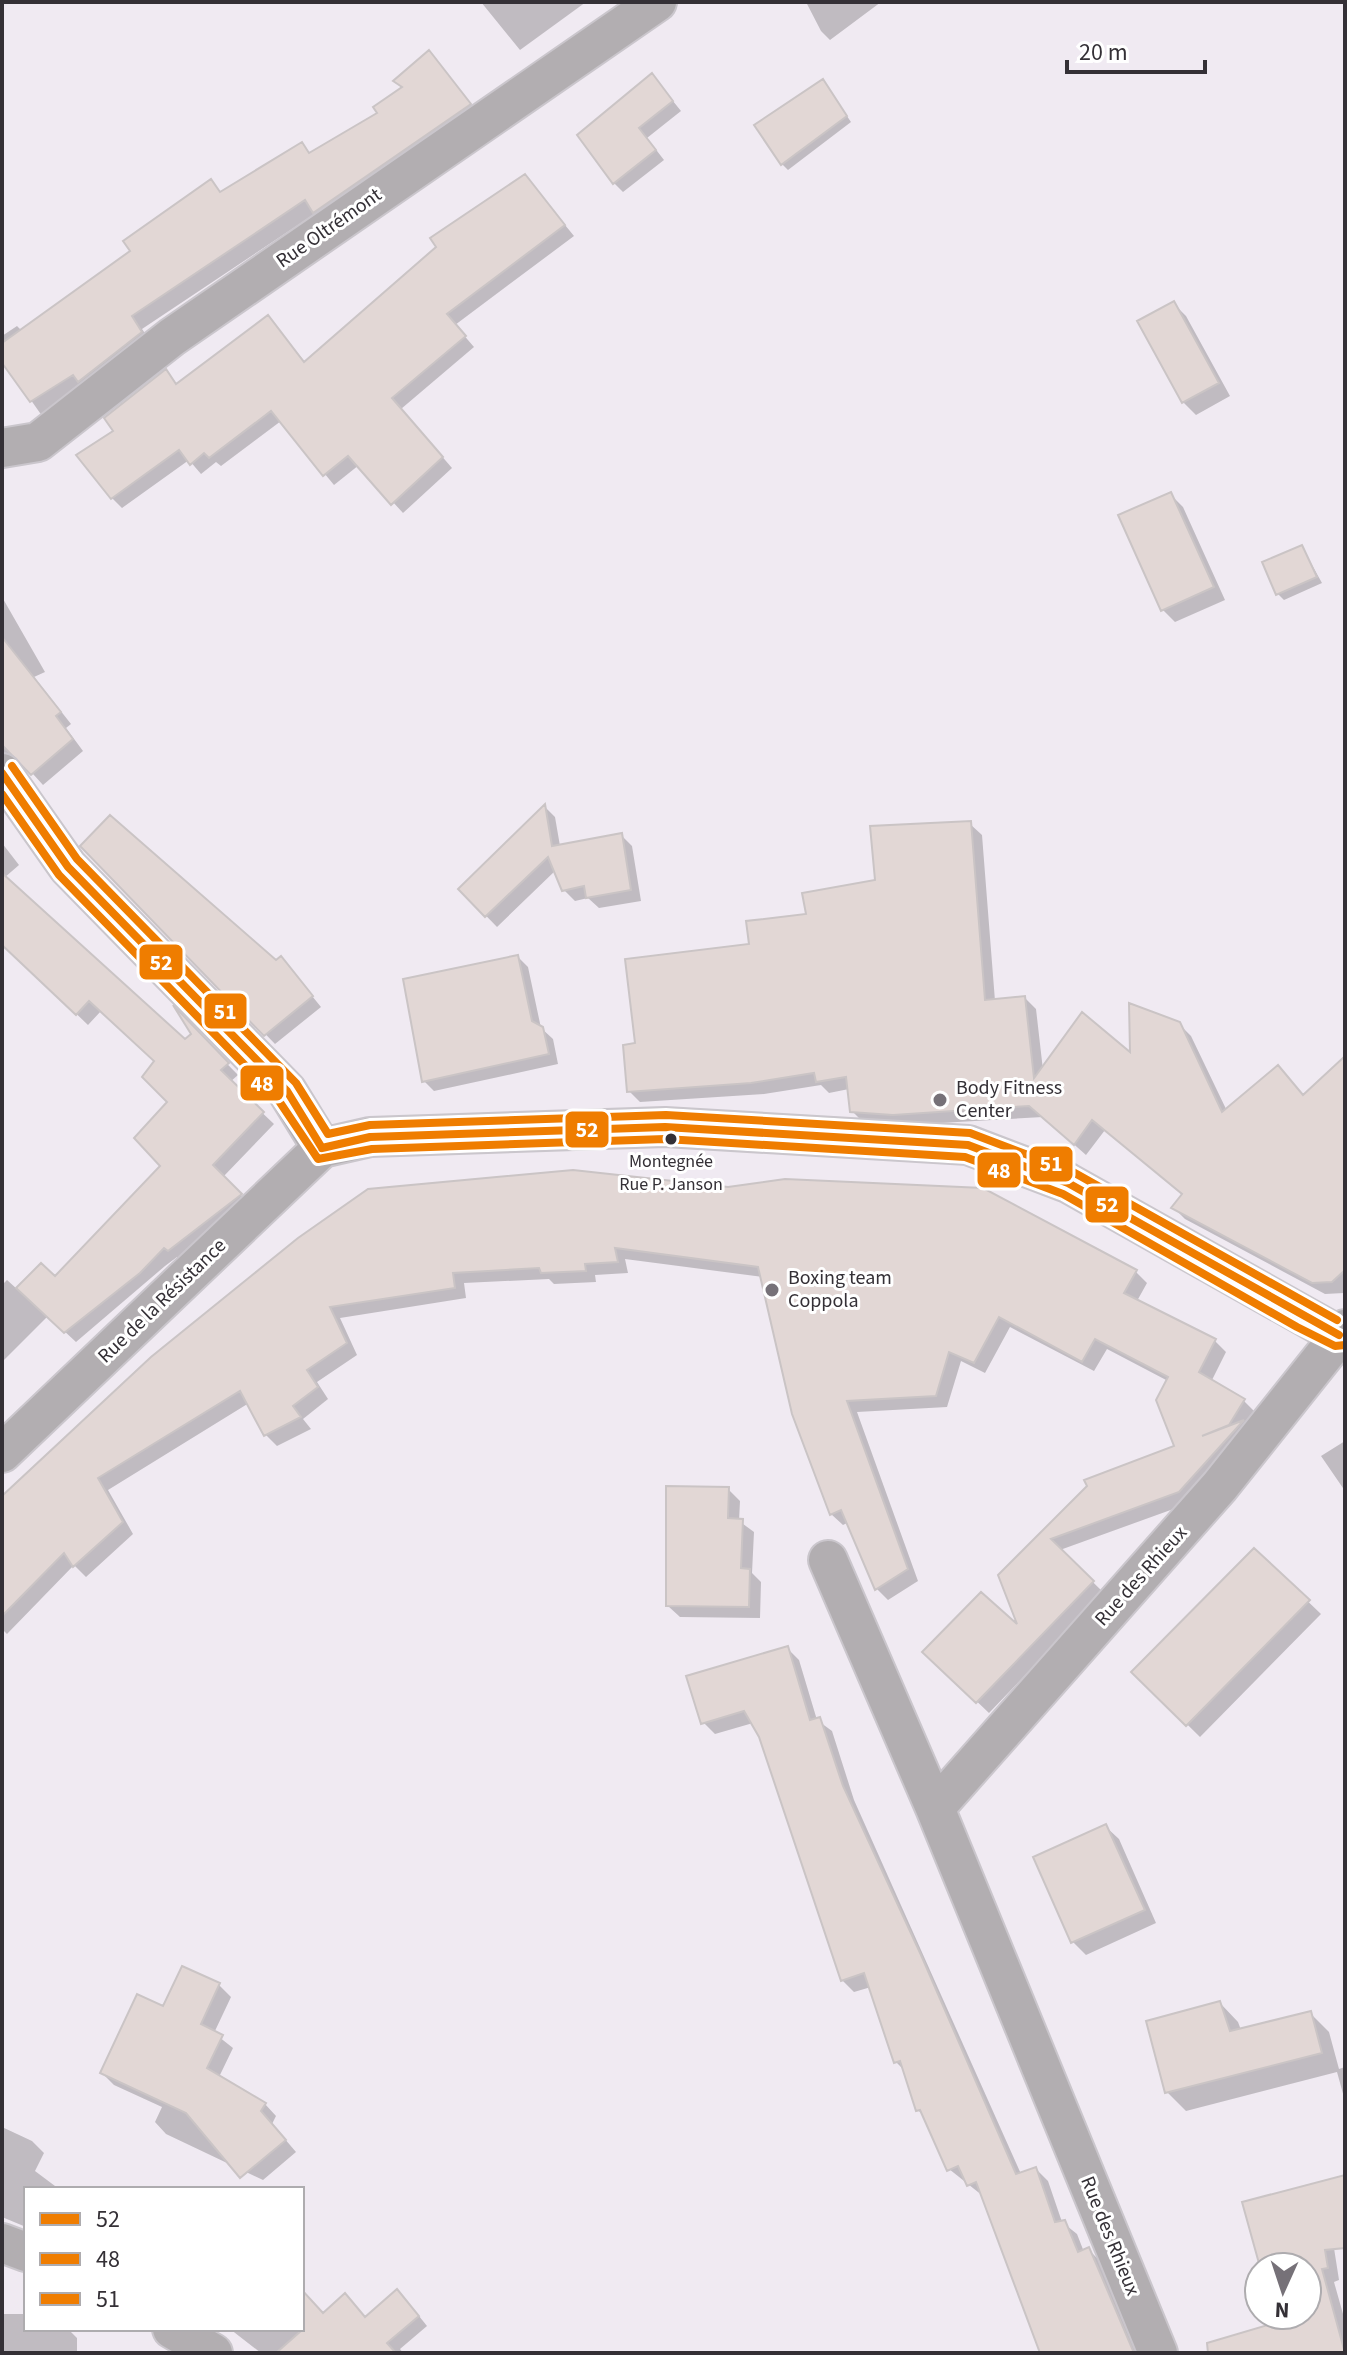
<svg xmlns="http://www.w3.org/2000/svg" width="1347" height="2355" font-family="'Source Sans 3',sans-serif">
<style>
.shadow{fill:#0003}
.building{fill:#e2d7d5;stroke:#cac4c5;stroke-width:2}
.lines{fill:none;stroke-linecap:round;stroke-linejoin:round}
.minor-casing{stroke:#cac6cc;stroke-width:42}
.minor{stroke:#b2aeb1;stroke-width:38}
.bus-1-casing{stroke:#fff;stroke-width:14}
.bus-2-casing{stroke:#fff;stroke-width:14}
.bus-3-casing{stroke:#fff;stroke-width:14}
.bus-1{stroke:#ef7d00;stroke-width:8}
.bus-2{stroke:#ef7d00;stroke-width:8}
.bus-3{stroke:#ef7d00;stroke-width:8}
.poi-dot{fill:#767178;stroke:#fff;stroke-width:3}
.bus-dot{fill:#343036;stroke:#fff;stroke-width:3}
.labels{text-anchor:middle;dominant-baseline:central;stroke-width:6;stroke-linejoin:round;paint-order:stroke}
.bus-label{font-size:18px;fill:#343036;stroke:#fff}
.street-label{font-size:20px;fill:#343036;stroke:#fff}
.poi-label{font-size:20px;fill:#343036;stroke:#fff;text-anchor:start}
.line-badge{stroke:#fff;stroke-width:3}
.badge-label{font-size:22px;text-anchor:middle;font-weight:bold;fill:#fff}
</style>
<rect width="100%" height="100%" fill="#f0eaf2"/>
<path class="shadow" d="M481,2H586L520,50Z
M806,2H881L830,40L821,31Z
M429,53L481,117L327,223L316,213L142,329L153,345L51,425L40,413L2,359V336L17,326L22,331L133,252L211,182L222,193L302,145L311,154L379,113Z
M652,75L681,111L647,138L664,160L623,192L614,183Z
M828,88L851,122L788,170L782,164Z
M525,176L574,236L455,325L474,347L401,409L452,468L403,513L359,465L334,485L281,421L221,466L216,462L201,474L189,460L122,508L112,498L116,431L166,372L178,385L268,318L306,363Z
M1173,303L1186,316L1230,396L1196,415L1183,402Z
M1170,494L1183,507L1225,600L1175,622L1162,609Z
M1302,547L1322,583L1284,600L1278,594Z
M2,597L45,672L34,677L71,724L66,728L83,751L43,785L23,763L13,761L2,765Z
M545,807L555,817L560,846L621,835L632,846L641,901L599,908L588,898L575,901L564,890L556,870L497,927L460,889Z
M970,824L982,835L995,1001L1025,998L1036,1009L1043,1070L1132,1056L1179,1024L1191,1036L1227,1111L1304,1097L1345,1072L1344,1293L1325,1294L1185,1219L1174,1208L1184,1195L1105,1130L1086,1155L1043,1117L906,1125L864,1123L852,1111L849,1089L829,1093L821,1085L764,1094L640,1102L629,1091L637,1045L751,946L877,882Z
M2,843L19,865L4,878L185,1042L194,1034L185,1021L238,1075L230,1082L274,1124L223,1177L252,1206L180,1261L177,1257L165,1266L76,1342L48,1316L2,1362V1285L7,1280L17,1289L56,1279L163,1166L170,1102L156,1062L101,1011L88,1025L12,952L2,907Z
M83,846L290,969L321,1007L275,1044Z
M518,957L528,967L541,1028L553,1039L558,1064L434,1091L424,1081Z
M728,1189L983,1190L1136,1272L1147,1283L1137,1301L1215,1341L1226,1352L1211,1382L1244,1401L1255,1412L1190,1503L1060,1550L1104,1593L989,1713L925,1652L1021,1630L1000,1575L1177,1447L1168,1381L1107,1349L1094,1371L1010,1327L985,1373L961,1361L947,1407L857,1412L918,1581L888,1600L877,1589L849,1522L843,1525L831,1514L763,1277L625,1259L628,1273L595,1275L596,1282L554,1284L549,1279L464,1283L466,1298L340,1318L357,1355L317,1382L328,1399L303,1419L311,1429L277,1446L266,1435L249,1403L108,1490L133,1534L86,1577L74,1565L7,1634L2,1629V1498L153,1358Z
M1345,1441V1491L1321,1456Z
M728,1489L740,1501L739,1521L754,1532L752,1573L761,1582L760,1618L680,1617L668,1606Z
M1255,1551L1321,1614L1200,1737L1134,1672Z
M787,1648L799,1660L817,1720L832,1731L854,1800L1021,2174L1036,2169L1048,2181L1062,2222L1077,2234L1084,2252L1089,2250L1101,2262L1139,2353H1042L983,2196L949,2169L926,2118L918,2110L906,2072L896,2062L871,1987L854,1992L842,1980L760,1736L753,1723L715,1734L703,1722Z
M1106,1827L1119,1839L1156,1923L1086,1955L1073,1942L1035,1858Z
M183,1969L219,1985L231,1997L214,2033L233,2048L219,2077L265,2104L276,2116L272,2124L296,2152L263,2180L166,2134L155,2122L162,2107L114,2085L102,2073L164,2009Z
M1220,2003L1238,2022L1241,2030L1310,2013L1329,2032L1339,2069L1345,2067V2101L1337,2072L1186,2111L1167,2092Z
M2,2127L32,2141L44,2153L35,2171L59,2189H26V2227L2,2217Z
M1326,2197L1339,2280L1334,2282L1345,2321V2353H1272L1280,2324L1278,2315H1307V2267H1263Z
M302,2292L323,2315L366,2319L407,2301L427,2326L400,2349L403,2353H261L230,2329H302Z
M2,2314H26V2329H68L77,2338V2353H2Z"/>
<path class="building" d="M429,50L471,104L313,213L305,200L132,316L142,332L78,382L73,375L30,402L2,363V343L130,251L123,241L211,179L220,192L302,142L309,153L377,113L373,107L402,87L393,81Z
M652,73L673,101L639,128L656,150L613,184L577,135Z
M823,79L847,116L781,165L754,125Z
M525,174L565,225L447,314L466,336L392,398L443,457L391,505L348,456L323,476L271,411L209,458L204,453L190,465L179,450L111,499L76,455L113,431L104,418L166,369L176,384L268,315L304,362L436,247L430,238Z
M1174,301L1219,383L1182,403L1137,321Z
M1171,492L1214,587L1161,611L1118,515Z
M1302,545L1317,577L1276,595L1262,562Z
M2,637L61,712L56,716L73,739L31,775L2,745Z
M545,804L552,846L622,833L631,890L586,898L584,886L562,891L548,857L485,917L458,889Z
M110,815L276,960L281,956L313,996L264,1036L80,846Z
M971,821L985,1000L1025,996L1034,1078L1082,1012L1130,1052L1129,1003L1180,1022L1222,1112L1278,1065L1303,1095L1345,1056V1270L1332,1282L1312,1283L1171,1208L1182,1194L1092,1120L1074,1145L1029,1106L893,1115L850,1112L846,1077L816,1082L814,1073L751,1083L627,1092L623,1045L635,1043L625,959L749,944L746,921L806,914L802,893L875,880L870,826Z
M2,873L185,1039L191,1034L173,1005L229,1063L221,1070L264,1112L213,1165L242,1194L168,1251L164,1248L140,1273L64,1333L16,1288L41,1263L55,1276L160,1166L134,1138L167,1102L142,1077L154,1061L89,1001L76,1015L2,945Z
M518,955L532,1021L543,1027L549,1054L422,1082L403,979Z
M573,1170L728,1187L785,1179L983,1188L1137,1270L1124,1293L1216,1339L1199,1372L1245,1399L1229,1425L1202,1436L1244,1420L1179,1492L1051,1539L1094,1581L976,1703L922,1652L981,1592L1017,1624L998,1575L1087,1486L1084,1480L1174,1446L1156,1400L1168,1377L1095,1339L1082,1362L999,1317L974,1363L949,1352L936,1396L847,1401L908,1569L875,1590L841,1510L830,1515L792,1414L758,1267L615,1248L618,1262L585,1264L586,1271L541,1273L539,1268L453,1273L455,1288L330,1307L347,1343L307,1370L318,1387L293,1406L301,1417L264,1436L240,1391L98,1478L123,1522L73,1567L64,1553L2,1616V1496L151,1357L298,1238L368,1189Z
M666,1486L729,1487L728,1518L743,1519L741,1568L750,1569L749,1607L666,1606Z
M1254,1548L1310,1600L1186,1726L1131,1672Z
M788,1646L810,1720L820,1717L843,1786L921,1955L1016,2174L1036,2167L1055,2222L1065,2220L1078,2252L1089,2247L1134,2353H1040L976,2182L967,2186L958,2166L947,2171L920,2110L916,2111L900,2061L894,2063L864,1973L841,1981L759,1737L744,1711L701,1724L686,1676Z
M1106,1824L1145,1910L1071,1943L1033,1857Z
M182,1966L220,1983L201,2024L223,2035L207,2068L266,2103L261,2111L286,2140L240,2178L186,2113L100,2073L137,1994L163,2006Z
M1220,2001L1230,2031L1311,2011L1322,2053L1165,2093L1146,2021Z
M1345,2175V2248L1325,2250L1328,2268L1322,2269L1345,2353H1208L1207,2343L1278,2322L1275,2315H1307V2267H1260L1242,2202Z
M397,2289L419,2316L387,2343L396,2353H276L302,2330V2290L323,2313L345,2293L365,2317Z"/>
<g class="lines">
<g class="minor-casing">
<path id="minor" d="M2,448L38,442L172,337L657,2
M2,773L68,867L287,1091L322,1148
M322,1148L370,1137L665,1127L968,1145L1068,1183L1345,1339
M2,1453L322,1148
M828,1560L935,1808L1158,2353
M935,1808L1220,1486L1345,1329
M2,2243L26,2252
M172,2329L213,2353"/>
</g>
<use href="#minor" class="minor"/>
<g class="bus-1-casing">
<path id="bus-1" d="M2,773L68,867L287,1091L322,1148
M322,1148L370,1137L665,1127L968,1145L1068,1183L1339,1335"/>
</g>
<g class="bus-2-casing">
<path id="bus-2" d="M2,794L59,875L277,1098L318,1159L372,1149L665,1139L965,1157L1063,1194L1297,1327L1335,1346L1345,1345"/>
</g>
<g class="bus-3-casing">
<path id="bus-3" d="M12,766L77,859L296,1083L328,1134L370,1125L666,1115L970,1133L1073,1172L1337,1320"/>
</g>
<use href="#bus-1" class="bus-1"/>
<use href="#bus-2" class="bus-2"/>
<use href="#bus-3" class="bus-3"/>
</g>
<g class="poi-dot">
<circle cx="940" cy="1100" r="8"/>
<circle cx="772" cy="1290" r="8"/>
</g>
<circle class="bus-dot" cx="671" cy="1139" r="7"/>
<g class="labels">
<g class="bus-label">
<text x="671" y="1161">Montegnée<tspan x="671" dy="23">Rue P. Janson</tspan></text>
</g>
<g class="street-label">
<text transform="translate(329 228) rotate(-35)">Rue Oltrémont</text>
<text transform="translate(162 1301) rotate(-44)">Rue de la Résistance</text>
<text transform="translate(1141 1576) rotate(-48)">Rue des Rhieux</text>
<text transform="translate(1110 2236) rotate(68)">Rue des Rhieux</text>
</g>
<g class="poi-label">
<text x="956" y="1088">Body Fitness<tspan x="956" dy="23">Center</tspan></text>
<text x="788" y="1278">Boxing team<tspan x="788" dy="23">Coppola</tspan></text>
</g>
</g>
<g class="line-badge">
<rect x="138" y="943" width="46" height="38" rx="8" fill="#ef7d00"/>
<rect x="203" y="992" width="45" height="38" rx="8" fill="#ef7d00"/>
<rect x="239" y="1064" width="46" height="38" rx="8" fill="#ef7d00"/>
<rect x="564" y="1110" width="46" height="39" rx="8" fill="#ef7d00"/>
<rect x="1028" y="1145" width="46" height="38" rx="8" fill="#ef7d00"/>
<rect x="976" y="1151" width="46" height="38" rx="8" fill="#ef7d00"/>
<rect x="1084" y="1185" width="46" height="39" rx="8" fill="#ef7d00"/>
</g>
<g class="badge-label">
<text x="161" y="970">52</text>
<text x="225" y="1019">51</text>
<text x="262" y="1091">48</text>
<text x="587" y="1137">52</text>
<text x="1051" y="1171">51</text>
<text x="999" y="1178">48</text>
<text x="1107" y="1212">52</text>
</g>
<rect width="1347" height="2355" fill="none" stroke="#343036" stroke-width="8"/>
<rect x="24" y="2187" width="280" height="144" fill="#ffffff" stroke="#aeacaf" stroke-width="2"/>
<rect x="40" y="2213" width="40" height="12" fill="#ef7d00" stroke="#aeacaf" stroke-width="2"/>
<text x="96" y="2227" font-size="24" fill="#343036">52</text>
<rect x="40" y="2253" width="40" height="12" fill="#ef7d00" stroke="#aeacaf" stroke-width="2"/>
<text x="96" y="2267" font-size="24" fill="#343036">48</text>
<rect x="40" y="2293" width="40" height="12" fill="#ef7d00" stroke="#aeacaf" stroke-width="2"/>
<text x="96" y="2307" font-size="24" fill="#343036">51</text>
<g transform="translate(1283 2291) rotate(183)"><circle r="38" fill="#ffffff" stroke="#aeacaf" stroke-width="2"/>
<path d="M0-6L14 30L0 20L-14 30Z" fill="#767178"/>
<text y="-12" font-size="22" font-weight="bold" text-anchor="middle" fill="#343036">N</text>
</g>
<path d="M1067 60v12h138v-12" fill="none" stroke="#343036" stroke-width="4"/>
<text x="1079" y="60" font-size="24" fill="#343036" stroke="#ffffff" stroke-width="6" paint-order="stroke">20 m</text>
</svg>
